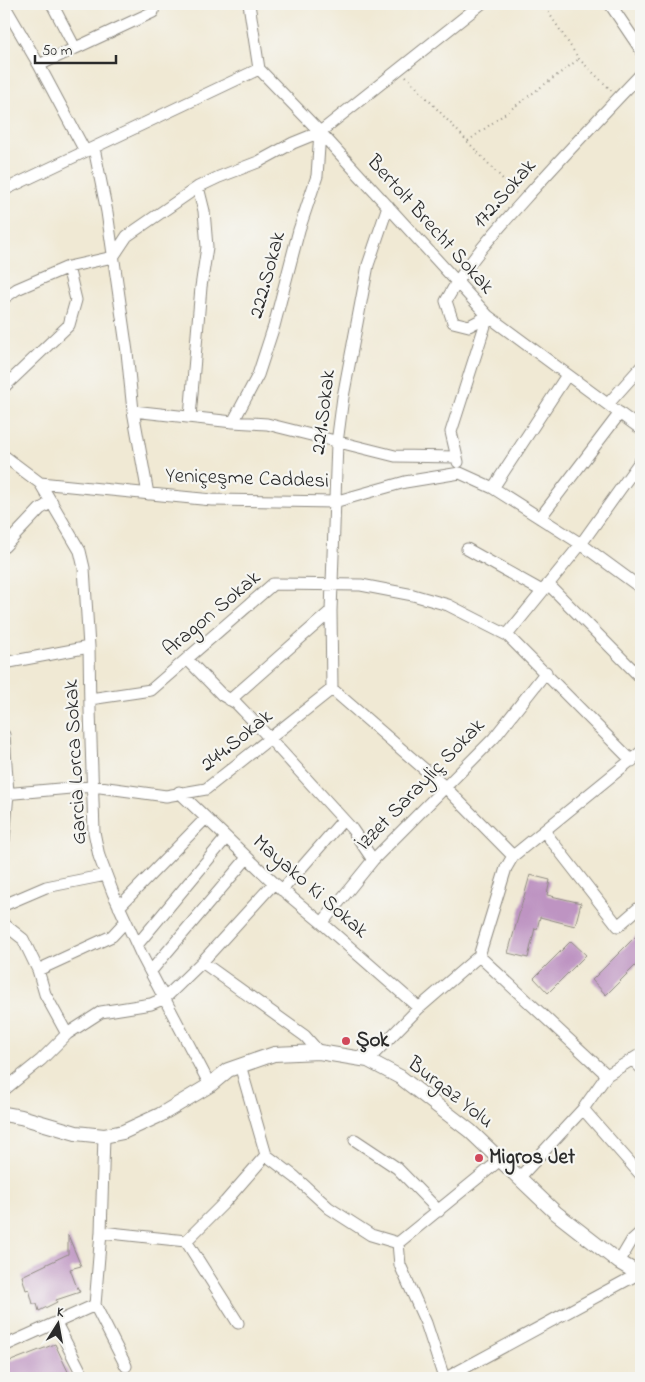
<svg xmlns="http://www.w3.org/2000/svg" width="645" height="1382" font-family="'Indie Flower',sans-serif">
<style>
.building{fill:#be94c2}
.lines{fill:none;stroke-linecap:round;stroke-linejoin:round}
.minor-casing{stroke:#8e8a80;stroke-width:13}
.tertiary-casing{stroke:#8e8a80;stroke-width:16}
.path{stroke:#8e8a80;stroke-width:2;stroke-dasharray:1 4;stroke-linecap:butt}
.minor{stroke:#fff;stroke-width:11}
.tertiary{stroke:#fff;stroke-width:14}
.poi-dot{fill:#d1495b;stroke:#f6f6f2;stroke-width:2}
.labels{text-anchor:middle;dominant-baseline:central;stroke-width:4.5;stroke-linejoin:round;paint-order:stroke}
.street-label{font-size:21px;fill:#2b2b2b;stroke:#f6f6f2}
.poi-label{font-size:21px;font-weight:bold;fill:#2b2b2b;stroke:#f6f6f2;text-anchor:start}
</style>
<rect width="100%" height="100%" fill="#f6f6f2"/>
<filter id="ink" filterUnits="userSpaceOnUse"><feTurbulence type="fractalNoise" baseFrequency=".02" numOctaves="2"/><feDisplacementMap in="SourceGraphic" scale="10" xChannelSelector="R" yChannelSelector="G"/><feConvolveMatrix kernelMatrix="1 2 1 2 8 2 1 2 1" color-interpolation-filters="sRGB"/></filter>
<filter id="wash" filterUnits="userSpaceOnUse"><feTurbulence type="fractalNoise" baseFrequency=".0096" numOctaves="4" result="noise"/><feDisplacementMap in="SourceGraphic" scale="20" xChannelSelector="R" yChannelSelector="G"/><feGaussianBlur stdDeviation="1.12" result="paint"/><feColorMatrix in="noise" values="0 0 0 0 0 0 0 0 0 0 0 0 0 0 0 0 0 1.4 0 .05"/><feComposite in="paint" operator="in"/></filter>
<g filter="url(#wash)">
<rect width="100%" height="100%" fill="#f0e9d4"/>
<g id="blocks">
<path class="building" d="M530,875L550,880L547,895L581,903L575,926L540,917L537,929L535,928L528,958L508,953Z
M641,931V960L606,995L592,980Z
M571,941L586,955L548,993L534,978Z
M68,1235L81,1266L70,1269L76,1285L80,1292L56,1300L57,1302L39,1311L37,1304H33L29,1289L26,1290L22,1276L68,1254Z
M55,1344L71,1378H4V1362L10,1359L11,1361Z"/>
</g>
</g>
<g filter="url(#ink)">
<use href="#blocks" fill-opacity="0" stroke="#8e8a80" stroke-width="1"/>
<g class="lines">
<g class="minor-casing">
<path id="minor" d="M52,4L75,48
M249,4L259,69L320,132L488,316L641,429
M610,4L641,50
M4,8L7,10L39,65L85,151
M39,65L153,12L154,4
M94,148L107,212L127,352L133,411L148,494
M4,190L259,69
M4,298L17,289L68,267L113,257L127,236L198,187L219,177L258,162L293,143L320,132L481,4
M488,316L469,326L453,322L446,301C466,264 494,233 522,202C561,158 601,116 641,74
M4,387L69,325L76,300L68,267
M608,404L641,367
M133,411L233,422L267,424L395,456L457,457
M190,417L201,287L207,247L204,211L198,187
M233,422L258,375L274,326L299,230L317,176L320,132
M4,456L40,483L212,500L334,502L405,482L460,473L493,488L581,544L641,588
M458,462L451,432L488,316
M40,483L80,551L84,568L89,647L90,710L94,832L99,856L113,893L142,956L210,1085
M493,488L567,375
M540,518L620,413
M4,547L40,509L52,502
M467,549L542,591
M548,584L641,678
M507,635L581,544L641,460
M187,659L222,695L236,703L262,730L352,829L373,860
M4,663L89,647
M332,689L331,611L337,443L343,397L368,265L388,206
M332,689L446,788L513,856
M90,699L151,690L273,584L361,585L413,595L448,605L507,635L632,761
M230,700L331,611
M4,735L8,793L4,840
M179,792L274,883L322,923L419,1008
M4,794L93,786L166,796L206,789L332,689
M544,831L618,926L641,906
M282,890L343,820
M4,905L46,887L106,875
M119,907L206,818
M322,923L373,860L494,738L546,672
M4,924L23,939L38,970L45,994L67,1034
M137,945L226,838
M479,956L607,1075
M202,962L305,1036L319,1052
M38,970L112,936L126,921
M151,971L247,858
M632,1059L641,1068
M368,1060L419,1008L479,956L506,868L513,856L641,752
M4,1090L41,1060L67,1034L101,1012L151,1004L165,998L202,962L274,883
M583,1109L641,1175
M355,1140L397,1168L439,1211
M266,1155L295,1177L329,1208L371,1235L398,1243
M519,1178L583,1109L607,1075L641,1054
M101,1232L186,1241L225,1202L266,1155L240,1065
M186,1241L238,1323
M398,1243L400,1265L426,1323L444,1378
M398,1243L500,1160
M619,1262L632,1240L641,1232
M95,1305L126,1366
M56,1323L84,1378
M4,1346L95,1305L101,1232L104,1136
M446,1378L638,1274"/>
</g>
<g class="tertiary-casing">
<path id="tertiary" d="M4,1114L21,1117L76,1133L104,1136L123,1132L160,1115L210,1085L228,1070L274,1054L319,1052L368,1060L400,1077L470,1131L556,1213L619,1262L641,1275"/>
</g>
<path class="path" d="M543,4L579,59L612,91
M406,76L516,193
M468,141L579,59"/>
<use href="#minor" class="minor"/>
<use href="#tertiary" class="tertiary"/>
</g>
</g>
<g class="poi-dot">
<circle cx="346" cy="1041" r="5"/>
<circle cx="479" cy="1158" r="5"/>
</g>
<g class="labels">
<g class="street-label">
<text transform="translate(505 194) rotate(-49)">172.Sokak</text>
<text transform="translate(430 225) rotate(48)">Bertolt Brecht Sokak</text>
<text transform="translate(268 275) rotate(-75)">222.Sokak</text>
<text transform="translate(324 412) rotate(-83)">221.Sokak</text>
<text transform="translate(247 479) rotate(2)">Yeniçeşme Caddesi</text>
<text transform="translate(212 614) rotate(-40)">Aragon Sokak</text>
<text transform="translate(237 741) rotate(-39)">244.Sokak</text>
<text transform="translate(76 762) rotate(-93)">Garcia Lorca Sokak</text>
<text transform="translate(421 785) rotate(-46)">İzzet Sarayliç Sokak</text>
<text transform="translate(310 887) rotate(41)">Mayako Ki Sokak</text>
<text transform="translate(450 1093) rotate(38)">Burgaz Yolu</text>
</g>
<g class="poi-label">
<text x="356" y="1041">Şok</text>
<text x="489" y="1158">Migros Jet</text>
</g>
</g>
<rect width="645" height="1382" fill="none" stroke="#f6f6f2" stroke-width="20"/>
<g transform="translate(58 1324) rotate(11)" stroke="#f6f6f2" stroke-width="4" paint-order="stroke">
<path d="M0-4L9 19L0 12L-9 19Z" fill="#2b2b2b"/>
<text y="-8" font-size="14" font-weight="bold" text-anchor="middle" fill="#2b2b2b">K</text>
</g>
<path d="M35 55v8h81v-8" fill="none" stroke="#2b2b2b" stroke-width="2.5"/>
<text x="42" y="55" font-size="15" fill="#2b2b2b" stroke="#f6f6f2" stroke-width="4" paint-order="stroke">50 m</text>
</svg>
